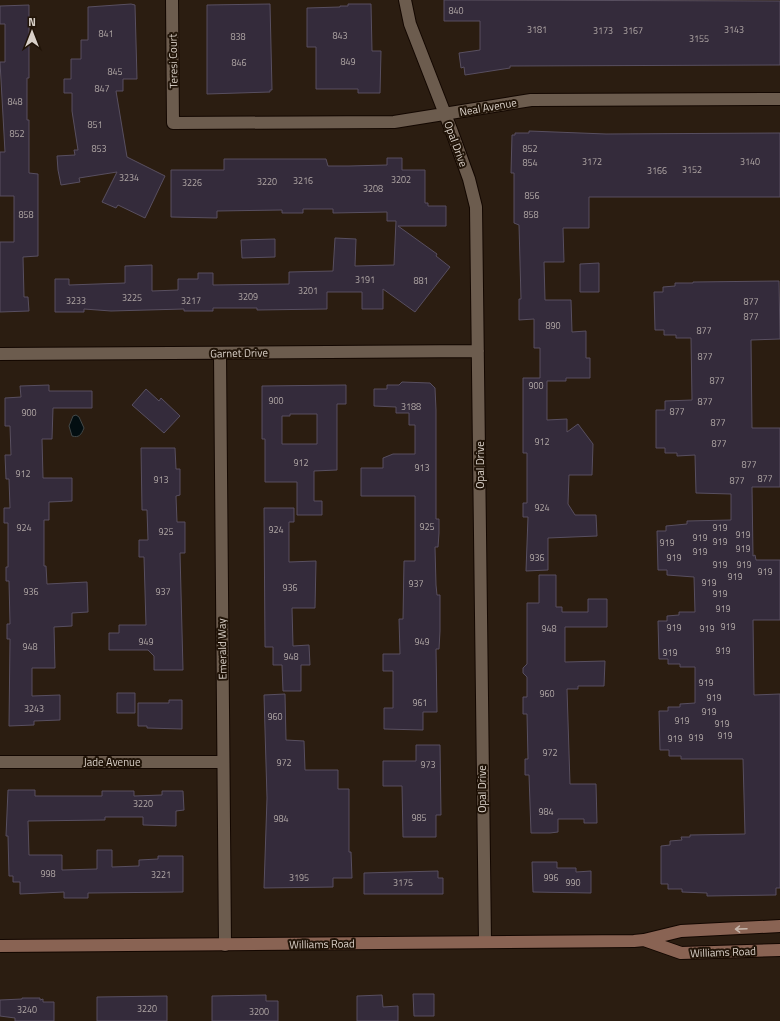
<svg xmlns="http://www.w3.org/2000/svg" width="780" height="1021" font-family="'Titillium Web',sans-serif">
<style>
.water{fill:#030e11;stroke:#434848}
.building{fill:#342b3b;stroke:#584f60;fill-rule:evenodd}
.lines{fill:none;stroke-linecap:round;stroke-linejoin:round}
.street-casing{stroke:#130701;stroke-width:14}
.secondary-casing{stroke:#130701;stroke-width:14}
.street{stroke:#6c5c4e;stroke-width:12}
.secondary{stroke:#896353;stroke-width:12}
.oneway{stroke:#c5b5ab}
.labels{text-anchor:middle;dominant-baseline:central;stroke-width:4;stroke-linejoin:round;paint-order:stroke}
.number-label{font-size:9px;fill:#b0a7a5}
.street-label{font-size:11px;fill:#d9d0c8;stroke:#211408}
</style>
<rect width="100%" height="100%" fill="#2b1d11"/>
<path class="water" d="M76,415L79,417L84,428C81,435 79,438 72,436L69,426L73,416Z"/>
<path class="building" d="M444,0L780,1V65L510,66V68L465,75L464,67L461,68L459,53L480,50V21H444Z
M131,4L135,5L137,79H123V91H116L127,157L165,176L145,218L118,205L116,208L102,202L117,172L79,178L80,182L61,185L58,170L57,156L75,155L74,150H78L72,111V93H64V79H71V59H81V40H88V7Z
M270,4L272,90H270V92L207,94V5Z
M348,4H371L372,51H381L380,93H358V89H316V47H307V8L340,7V6H348Z
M29,5V78H27V120H29V173L38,174V256L23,257L24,297H28L29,311L0,312V242H14V196H0V152H5L0,62H5V24H0V6Z
M529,131L606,134L780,133V197H589V228H563L564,262H544L545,300H571L572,332L586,331V358H590V378H566V381H547V420L567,419V432L578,424L593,444L592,475H569L568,504L575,515H596L597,536L548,538V570L526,571L528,517H523V503H527V453H523V378H540V348H534V319L519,320V299H521L519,225L514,223V173H511L512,135H515V133H529Z
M387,158H402V170H425V203H428V206H446V226H398L437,254L436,256L450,267L415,312L383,289V309H362V292H327V309L257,310V308H213V311H184V309L111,311L84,309V312H55V279H69V285L125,283V266L152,265V291L178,290V279H198V273H213V285L289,284V272L333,271L335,238L356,239L355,266L394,265L396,221H387V212L333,213V209H303V213H282V210L217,211V218L171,217V170H224V159H326L328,166H349L387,165Z
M275,239V257L242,258L241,240Z
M599,263V292H580V264Z
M779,281L780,339L751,340L752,428H780V487H752L753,556L755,555L756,560H780V620H753L754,695L780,694V888H776V895L707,896V893L682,892V889H668V884H661V846L670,845V841L682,840L681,837H690V835L745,834L743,759H681V756H669V750H660L659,711H668V707H680V704L695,703V667H680V664H668V659H659L658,621H667V616L679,615V612H695L694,577L667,575V570H658L657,531H666V526L687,524V521L731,520V494L696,493L695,455L677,456V453H665V448H656V410H665V401L692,400L691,338H676V335H664V330H655L654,292H663V287L675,286V283H693V282Z
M402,382L430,383L435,388L436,410V519H439V533L438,547H435L436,585L437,595H440V631L439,649H436L437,712H423V730L384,729V708H393V671H383V654H400L399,619H403L404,561H415V496H361V468H383V458L393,454H415V425H409V413H396V407L374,406V389H387V385H399Z
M49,385V391H92V408H53L52,439H42L43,478H72V501L49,502V520H44V566H46L47,584L87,582L88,612L72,613V626L54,627L55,668H32V696L60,695V720L34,721V725L9,726L10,639H7V624H10L9,581H6V567H8V523H4V508H10L9,479H6L5,455H11L10,426H5V398L21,397L20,386Z
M346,385V404H337V470L314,471V501H322V515H297V482H265V439H262V386ZM290,414H317V444H282V416H290Z
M146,389L159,401L161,398L180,416L164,433L132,405Z
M141,448H175L176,469H180V495L176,496L177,522H185V553H180L183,670H154V656L148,650H109V633H119V625H146L144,557H139V540H148L147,510H142Z
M264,508H294V522H289V562L316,561L315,608H292L293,646L309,645L310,665H301V691H283L282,665H273V647H265Z
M539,575H556V607H562V612H588V599H607V627H565V662L605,661L604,686H578V689H567L570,784H596L597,823H584V819H558V832L550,833H531L529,775H525V759H528L527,714H523V697H527V677L523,673V668L527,664V603H539Z
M117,693H135V713H117Z
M285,694L286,740L304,741L305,770H338V789H349V852H351L352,878H333V887L264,888L267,798L264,695Z
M169,700H182V729L147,728V726H138V703H169Z
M416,745H440L441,815H436V837H403L402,786H383V761H416Z
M8,790H35V796H102V791H134V796L162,795V791H183L184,810L176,811V826L143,825V817H105V820L28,821L29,855H62V870L97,869V850H112V867L139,866V860L158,859V856H183V892L88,893V898H64V892L20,894V882H13V876H9L8,836H6Z
M532,862H557V868H576V872L591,871V893L533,892Z
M438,871V878H443V894H364V873Z
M413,994H434V1016H414Z
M266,995V1001H278V1021H212V996Z
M382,995L383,1007L398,1006V1021H357V996Z
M167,996V1021H97V997Z
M22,998H40V1000L43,999V1002H54V1021H15V1018L0,1016V1000L22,999Z"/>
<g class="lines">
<g class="street-casing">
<path id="street" d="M172,0L173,123L394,122L531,100L780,99
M405,0L410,24L452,132L469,179L476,207L485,942
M0,354L478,351
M220,354L225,945
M0,762H223"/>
</g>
<g class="secondary-casing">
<path id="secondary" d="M644,940L681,953L780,950
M0,946L634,941L644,940L681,931L780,926"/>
</g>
<use href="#street" class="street"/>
<use href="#secondary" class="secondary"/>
</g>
<defs><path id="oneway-shaft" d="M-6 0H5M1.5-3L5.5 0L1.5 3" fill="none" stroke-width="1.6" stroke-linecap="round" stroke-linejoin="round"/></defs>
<use class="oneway" href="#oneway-shaft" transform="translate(741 929) rotate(178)"/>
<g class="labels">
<g class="number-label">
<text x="456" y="10">840</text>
<text x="537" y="29">3181</text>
<text x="734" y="29">3143</text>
<text x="603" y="30">3173</text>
<text x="633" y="30">3167</text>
<text x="106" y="33">841</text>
<text x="340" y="35">843</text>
<text x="238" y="36">838</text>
<text x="699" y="38">3155</text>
<text x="348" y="61">849</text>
<text x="239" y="62">846</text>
<text x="115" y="71">845</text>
<text x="102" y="88">847</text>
<text x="15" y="101">848</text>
<text x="95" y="124">851</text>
<text x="17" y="133">852</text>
<text x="99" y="148">853</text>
<text x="530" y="148">852</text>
<text x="592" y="161">3172</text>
<text x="750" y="161">3140</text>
<text x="530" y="162">854</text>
<text x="692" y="169">3152</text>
<text x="657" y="170">3166</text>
<text x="129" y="177">3234</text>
<text x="401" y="179">3202</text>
<text x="303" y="180">3216</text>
<text x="267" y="181">3220</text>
<text x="192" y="182">3226</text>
<text x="373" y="188">3208</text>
<text x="532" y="195">856</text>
<text x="26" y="214">858</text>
<text x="531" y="214">858</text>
<text x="365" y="279">3191</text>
<text x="421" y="280">881</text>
<text x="308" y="290">3201</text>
<text x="248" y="296">3209</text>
<text x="132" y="297">3225</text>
<text x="76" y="300">3233</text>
<text x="191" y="300">3217</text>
<text x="751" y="301">877</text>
<text x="751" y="316">877</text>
<text x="553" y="325">890</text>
<text x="704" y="330">877</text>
<text x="705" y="356">877</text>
<text x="717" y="380">877</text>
<text x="536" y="385">900</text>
<text x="276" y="400">900</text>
<text x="705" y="401">877</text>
<text x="411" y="406">3188</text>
<text x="677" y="411">877</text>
<text x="29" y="412">900</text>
<text x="718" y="422">877</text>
<text x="542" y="441">912</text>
<text x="719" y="443">877</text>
<text x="301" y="462">912</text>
<text x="749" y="464">877</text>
<text x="422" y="467">913</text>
<text x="23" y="473">912</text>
<text x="765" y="478">877</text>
<text x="161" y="479">913</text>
<text x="737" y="480">877</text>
<text x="542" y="507">924</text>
<text x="427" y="526">925</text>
<text x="24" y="527">924</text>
<text x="720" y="527">919</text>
<text x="276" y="529">924</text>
<text x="166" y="531">925</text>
<text x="743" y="534">919</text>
<text x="700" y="537">919</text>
<text x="720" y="541">919</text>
<text x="667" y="542">919</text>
<text x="743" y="548">919</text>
<text x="700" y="551">919</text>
<text x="537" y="557">936</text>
<text x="674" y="557">919</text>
<text x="720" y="564">919</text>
<text x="744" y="564">919</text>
<text x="765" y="571">919</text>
<text x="735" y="576">919</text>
<text x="709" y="582">919</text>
<text x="416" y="583">937</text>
<text x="290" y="587">936</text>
<text x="31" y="591">936</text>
<text x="163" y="591">937</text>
<text x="720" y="593">919</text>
<text x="723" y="608">919</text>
<text x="728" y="626">919</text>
<text x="674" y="627">919</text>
<text x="549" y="628">948</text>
<text x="707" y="628">919</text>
<text x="146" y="641">949</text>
<text x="422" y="641">949</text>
<text x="30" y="646">948</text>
<text x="723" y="650">919</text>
<text x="670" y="652">919</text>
<text x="291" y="656">948</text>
<text x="706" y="682">919</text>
<text x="547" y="693">960</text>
<text x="714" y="697">919</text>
<text x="420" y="702">961</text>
<text x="34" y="708">3243</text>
<text x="709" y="711">919</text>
<text x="275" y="716">960</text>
<text x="682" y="720">919</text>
<text x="722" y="723">919</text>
<text x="725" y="735">919</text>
<text x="696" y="737">919</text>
<text x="675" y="738">919</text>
<text x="550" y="752">972</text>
<text x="284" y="762">972</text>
<text x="428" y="764">973</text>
<text x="143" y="803">3220</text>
<text x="546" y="811">984</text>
<text x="419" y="817">985</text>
<text x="281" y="818">984</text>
<text x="48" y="873">998</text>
<text x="161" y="874">3221</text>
<text x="299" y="877">3195</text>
<text x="551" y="877">996</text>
<text x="403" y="882">3175</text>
<text x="573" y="882">990</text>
<text x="147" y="1008">3220</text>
<text x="27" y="1009">3240</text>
<text x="259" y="1011">3200</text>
</g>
<g class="street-label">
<text transform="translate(173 61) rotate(-91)">Teresi Court</text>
<text transform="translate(488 107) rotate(-10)">Neal Avenue</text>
<text transform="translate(456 144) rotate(70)">Opal Drive</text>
<text transform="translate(239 353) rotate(-1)">Garnet Drive</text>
<text transform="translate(480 465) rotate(-90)">Opal Drive</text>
<text transform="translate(222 649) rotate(-91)">Emerald Way</text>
<text x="112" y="762">Jade Avenue</text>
<text transform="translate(482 789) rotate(-90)">Opal Drive</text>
<text transform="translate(322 944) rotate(-1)">Williams Road</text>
<text transform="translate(723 952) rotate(-2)">Williams Road</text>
</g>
</g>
<g transform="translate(32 32)" stroke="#211408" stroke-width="3" paint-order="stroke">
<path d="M0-3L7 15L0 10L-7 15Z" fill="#d9d0c8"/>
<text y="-6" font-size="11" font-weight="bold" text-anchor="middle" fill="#d9d0c8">N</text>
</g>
</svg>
